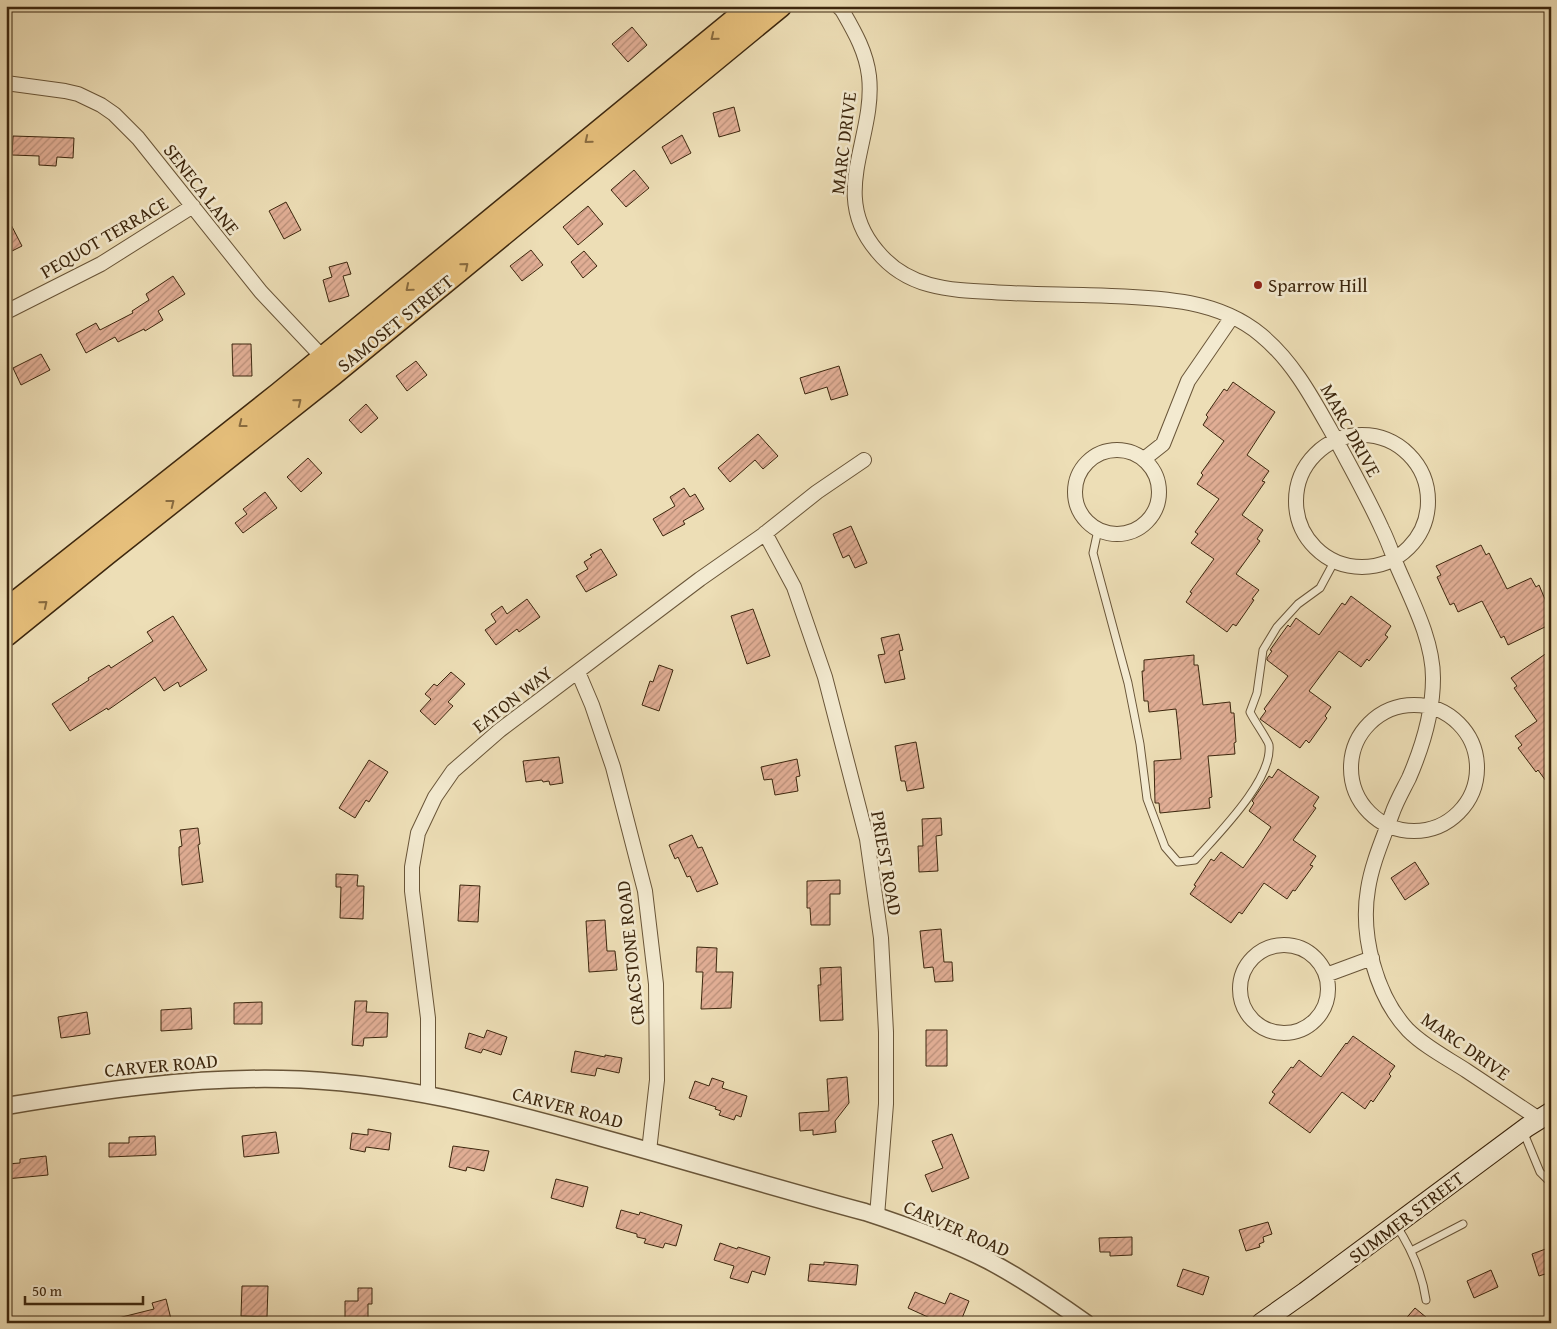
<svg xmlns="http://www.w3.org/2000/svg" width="1557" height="1329" font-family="'Gentium Book Plus',serif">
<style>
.building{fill:url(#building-hatch);stroke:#3d270e}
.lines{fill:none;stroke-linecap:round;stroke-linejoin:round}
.service-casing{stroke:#695538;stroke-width:9}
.minor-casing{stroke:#695538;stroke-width:16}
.tertiary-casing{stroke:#695538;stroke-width:19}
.secondary-casing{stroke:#3d270e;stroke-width:21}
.trunk-casing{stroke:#3d270e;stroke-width:25}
.service{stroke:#f3ead0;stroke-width:7}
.minor{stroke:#f3ead0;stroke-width:14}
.tertiary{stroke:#f3ead0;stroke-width:16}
.secondary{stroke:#f3ead0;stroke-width:19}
.trunk{stroke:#e6bf7b;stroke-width:22}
.oneway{stroke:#896b3f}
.poi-dot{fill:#8f2418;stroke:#f3ead0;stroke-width:2}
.labels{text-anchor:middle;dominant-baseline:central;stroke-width:5;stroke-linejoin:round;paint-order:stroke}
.street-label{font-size:19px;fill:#3d270e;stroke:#f3ead0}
.poi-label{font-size:19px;fill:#3d270e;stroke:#f3ead0;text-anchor:start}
</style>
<defs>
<pattern id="building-hatch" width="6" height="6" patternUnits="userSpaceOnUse" patternTransform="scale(1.25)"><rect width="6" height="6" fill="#e1ae95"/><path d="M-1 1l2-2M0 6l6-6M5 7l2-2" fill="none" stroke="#b88e78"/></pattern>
</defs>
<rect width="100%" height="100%" fill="#eddeb6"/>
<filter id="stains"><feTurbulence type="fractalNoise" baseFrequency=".004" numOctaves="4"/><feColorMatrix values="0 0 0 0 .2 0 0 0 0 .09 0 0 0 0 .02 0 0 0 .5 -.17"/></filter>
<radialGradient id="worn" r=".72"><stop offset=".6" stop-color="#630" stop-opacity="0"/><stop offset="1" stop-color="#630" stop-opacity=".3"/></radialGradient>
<path class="building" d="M632,27L647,45L628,62L612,44Z
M734,107L740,131L719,137L713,113Z
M682,135L691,153L671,164L662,147Z
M13,136L74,138L73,158L57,157L56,166L39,165V156L12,155Z
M634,170L649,188L626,207L611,190Z
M286,202L301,230L284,239L269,211Z
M588,206L603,224L578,245L563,227Z
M6,215L22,246L6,254Z
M531,250L543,265L522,281L510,266Z
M584,251L597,266L583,278L571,262Z
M347,262L351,274L343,276L349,296L329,302L323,280L332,277L329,267Z
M173,276L185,294L158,311L163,320L145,331L144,329L118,342L115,337L86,353L76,334L96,323L100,330L133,313L132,311L149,300L146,294Z
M232,344H251L252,376H233Z
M41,354L50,370L21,385L13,368Z
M416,361L427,375L407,391L396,376Z
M839,366L848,395L831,400L827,387L805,394L800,378Z
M1233,382L1275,412L1247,455L1269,471L1262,481L1265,482L1242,515L1263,530L1257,539L1260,541L1236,574L1259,590L1252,599L1254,600L1236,626L1233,624L1227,632L1186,602L1192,593L1190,592L1214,559L1191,543L1198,534L1195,532L1219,499L1197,484L1203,475L1201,473L1224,441L1203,425L1208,417L1206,415L1224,389L1227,391Z
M366,404L378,418L361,433L349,420Z
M758,434L778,456L763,469L755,460L730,482L718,468Z
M308,458L322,473L301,492L287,477Z
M684,488L690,497L695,494L704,509L683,521L685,524L663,536L653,519L675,506L670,497Z
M265,492L277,508L243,533L235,523L247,514L243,509Z
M851,526L867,563L855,568L849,555L843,558L833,534Z
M1481,545L1486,555L1489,553L1507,589L1531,578L1536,587L1539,585L1547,604L1551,603V624L1508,645L1504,636L1501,638L1482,601L1458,612L1454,603L1450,605L1437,577L1441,575L1436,566Z
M601,549L617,575L586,592L576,576L588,569L584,562L592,557L590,555Z
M1351,596L1391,626L1385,635L1388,637L1369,661L1367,659L1361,667L1339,651L1309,691L1331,707L1325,716L1327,718L1309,743L1306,740L1300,748L1260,719L1266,711L1264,709L1288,676L1267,660V658L1272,651L1270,650L1288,625L1290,627L1296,618L1319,635L1342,603L1345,605Z
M527,599L540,617L519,632L517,629L496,645L485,630L496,622L491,614L502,606L507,614Z
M753,609L770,656L747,664L731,616Z
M173,616L207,670L180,687L178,682L164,691L155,677L108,710L107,708L70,731L52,704L89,680L88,678L109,665L111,668L153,641L147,632Z
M899,634L903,650L899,651L905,679L885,683L878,655L885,654L881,638Z
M1551,650V788L1538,770L1536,772L1518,748L1522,745L1515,736L1537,721L1514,688L1517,686L1511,678Z
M1194,655V665H1198L1203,705L1230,702L1231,713H1234L1236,742L1234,743L1235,754L1208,756L1212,797L1209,798L1210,808L1160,813L1159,803H1155L1154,761L1181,759L1178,727L1176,709L1149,712L1148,701H1144L1142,671H1144V660Z
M659,665L673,670L659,711L642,705L650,681L653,682Z
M451,672L465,684L448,702L453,706L435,725L420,711L431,699L425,694L434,684L437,686Z
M916,742L924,788L907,791L905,781H901L895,746Z
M559,757L563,783L550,785L549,781L543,782L542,780L526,782L523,761Z
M797,759L800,776L796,777L798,791L775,795L772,779L764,780L761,767Z
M369,760L388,772L369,802L366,800L355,818L339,808Z
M1278,769L1319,797L1313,806L1316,808L1293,840L1316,856L1310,865L1313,866L1295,891L1293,890L1287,899L1264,883L1242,914L1239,912L1231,923L1190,894L1196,886L1194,885L1211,859L1214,861L1221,852L1243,868L1261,843L1271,827L1249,811L1254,803L1252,801L1269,776L1272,778Z
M941,818L942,835L936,836L938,871L919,872L918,846H923L922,819Z
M198,828L200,844L198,845L203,882L182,885L179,855V847L182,846L180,830Z
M692,835L698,848L702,847L718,884L697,892L690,876L687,877L678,857L675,859L669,845Z
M1415,862L1429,884L1405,900L1391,878Z
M336,874L358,875L357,886H364L363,919L340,918L341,887H336Z
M840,880V894H830V925H811L810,908H807V881Z
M460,885L480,886L478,922L458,921Z
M605,920L607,951H615L617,970L589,972L586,921Z
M941,929L944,962H952L953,981L935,982L933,967L924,968L920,931Z
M697,947L717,948L716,972H733L731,1008L701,1009L703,972H696Z
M841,967L843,1020L820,1021L818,985H821L820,968Z
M355,1001H367L366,1012L388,1013L387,1037L364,1038L363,1046L352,1045Z
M262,1002V1024H234V1003Z
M191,1008L192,1029L161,1031V1010Z
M87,1012L90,1034L61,1038L58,1017Z
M487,1030L507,1037L501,1055L483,1049L481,1053L465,1048L469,1033L484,1038Z
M926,1030H947V1066H926Z
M1353,1036L1395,1066L1389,1074L1391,1076L1373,1102L1371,1100L1365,1109L1342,1092L1310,1133L1269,1103L1275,1094L1272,1092L1291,1067L1293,1068L1299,1060L1321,1077L1346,1043L1347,1044Z
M575,1051L605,1057V1055L622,1058L619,1073L597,1068L595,1076L571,1072Z
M847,1077L849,1103L835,1121L836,1132L813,1135V1130L800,1131L799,1113L829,1111L827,1079Z
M712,1078L724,1082L722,1088L747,1096L741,1117L736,1115L734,1120L719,1115L721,1111L715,1109L716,1107L689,1098L695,1081L709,1086Z
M368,1129L391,1133L389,1150L366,1147L365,1152L350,1149L352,1133L368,1135Z
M276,1132L279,1153L244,1157L242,1136Z
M952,1134L969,1178L932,1192L925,1175L943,1168L932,1141Z
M155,1136L156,1155L109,1157V1143H129V1137Z
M453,1146L489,1151L484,1171L467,1167L466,1171L449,1167Z
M46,1156L48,1175L6,1179V1164L20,1163V1159Z
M556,1179L588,1187L583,1207L551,1198Z
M621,1210L639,1215L640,1212L682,1225L676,1246L665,1243L663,1248L644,1243L646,1239L637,1237V1234L616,1228Z
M1268,1222L1272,1234L1263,1237L1264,1242L1259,1244L1260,1247L1246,1251L1239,1230Z
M1132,1237V1255L1110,1256V1252H1100L1099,1238Z
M720,1243L737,1249L738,1247L770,1257L765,1275L752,1271L748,1283L730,1278L734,1266L714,1260Z
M1551,1247V1272L1539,1276L1532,1254Z
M824,1262L858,1265L856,1285L808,1281L810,1264L824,1265Z
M1183,1269L1209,1277L1203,1295L1177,1286Z
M1491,1270L1498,1287L1474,1298L1467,1281Z
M242,1286H268L267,1317L241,1316Z
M358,1288H372V1304H368V1321H345V1301H358Z
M915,1292L945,1304L950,1293L969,1301L960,1323H941L908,1308Z
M166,1299L172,1323H119L118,1318L154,1309L152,1303Z
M1415,1308L1433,1323H1402Z"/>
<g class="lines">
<g class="service-casing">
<path id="service" d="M1098,530L1093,553L1128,683L1140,744L1147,799L1165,847L1178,862L1195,860C1217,835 1273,780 1269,745C1268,740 1253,719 1250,712L1257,693L1263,650L1277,627L1298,604L1320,588L1334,562
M1523,1131L1540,1172L1551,1183
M1396,1225C1411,1248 1422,1272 1426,1300
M1411,1251L1463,1224"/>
</g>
<g class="minor-casing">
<path id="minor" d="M838,6L842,10C854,31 866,51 869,76C876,138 828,194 877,251C907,288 948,290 992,292C1032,295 1071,294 1111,296C1163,298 1219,300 1261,335C1294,362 1314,401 1335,438C1351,468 1368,498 1382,529C1388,541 1392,553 1397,566C1412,601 1433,640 1433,678C1433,712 1422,748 1409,778C1403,790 1396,802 1392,814C1383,839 1372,863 1368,889C1360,935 1376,996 1408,1030C1425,1047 1447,1058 1467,1071C1491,1087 1515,1103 1539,1119
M6,83L65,91L78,94L101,105L114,114L138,138L261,292L327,362
M6,312L101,264L193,206
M1296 501a66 66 0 1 1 132 0a66 66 0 1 1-132 0Z
M1075 492a42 42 0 1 1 84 0a42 42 0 1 1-84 0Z
M1144,459L1163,444L1188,381L1232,317
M765,533L794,587L825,677L867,839L881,938L886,1032V1104L877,1216
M578,672L592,705L613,767L645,891L656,984L657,1080L649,1151
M1351 768a63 63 0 1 1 126 0a63 63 0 1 1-126 0Z
M1240 989a44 44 0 1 1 88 0a44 44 0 1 1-88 0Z
M1326,975L1372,958
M428,1094V1018L412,891V867L418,833L435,797L453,771L500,730L700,579L763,535L817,492L864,460"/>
</g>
<g class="tertiary-casing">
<path id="tertiary" d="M6,1106C98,1091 189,1077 282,1079C393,1081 500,1109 606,1139C693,1163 779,1189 865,1212C908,1226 950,1241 989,1261C1023,1279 1055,1301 1086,1323"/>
</g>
<g class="secondary-casing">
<path id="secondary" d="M1261,1323L1305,1292L1527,1127L1551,1112"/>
</g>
<g class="trunk-casing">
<path id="trunk" d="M6,610L279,394L752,6
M6,635L106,554L333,374L780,6"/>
</g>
<use href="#service" class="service"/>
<use href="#minor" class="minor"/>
<use href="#tertiary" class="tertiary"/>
<use href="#secondary" class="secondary"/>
<use href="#trunk" class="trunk"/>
</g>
<defs><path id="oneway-chevron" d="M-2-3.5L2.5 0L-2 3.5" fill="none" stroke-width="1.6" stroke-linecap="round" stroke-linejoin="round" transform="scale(1.25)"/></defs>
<g class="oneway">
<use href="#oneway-chevron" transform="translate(714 37) rotate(141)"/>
<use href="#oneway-chevron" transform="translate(588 140) rotate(141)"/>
<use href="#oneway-chevron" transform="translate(465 266) rotate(-40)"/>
<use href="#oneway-chevron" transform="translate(409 288) rotate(140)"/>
<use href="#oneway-chevron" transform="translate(298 402) rotate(-39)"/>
<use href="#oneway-chevron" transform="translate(242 424) rotate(142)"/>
<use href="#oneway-chevron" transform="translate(171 503) rotate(-38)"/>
<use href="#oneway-chevron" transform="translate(44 604) rotate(-39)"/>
</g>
<circle class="poi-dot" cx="1258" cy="285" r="5"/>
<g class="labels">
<g class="street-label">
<text transform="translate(843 143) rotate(-83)">MARC DRIVE</text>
<text transform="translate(202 189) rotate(52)">SENECA LANE</text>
<text transform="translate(104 237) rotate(-30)">PEQUOT TERRACE</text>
<text transform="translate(395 323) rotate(-39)">SAMOSET STREET</text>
<text transform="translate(1351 430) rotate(61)">MARC DRIVE</text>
<text transform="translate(512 699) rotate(-38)">EATON WAY</text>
<text transform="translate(887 863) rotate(80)">PRIEST ROAD</text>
<text transform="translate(630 953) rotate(-96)">CRACSTONE ROAD</text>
<text transform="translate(1466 1046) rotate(35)">MARC DRIVE</text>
<text transform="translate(161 1065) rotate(-5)">CARVER ROAD</text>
<text transform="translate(568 1107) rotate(15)">CARVER ROAD</text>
<text transform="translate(1406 1217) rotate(-37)">SUMMER STREET</text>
<text transform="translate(957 1228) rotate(24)">CARVER ROAD</text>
</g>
<g class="poi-label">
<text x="1268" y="285">Sparrow Hill</text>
</g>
</g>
<rect width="1557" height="1329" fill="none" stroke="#eddeb6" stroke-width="25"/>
<rect x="8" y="8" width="1542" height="1314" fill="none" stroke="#3d270e" stroke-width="2.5"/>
<rect x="12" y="12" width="1532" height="1304" fill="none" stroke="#3d270e"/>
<path d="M25 1296v8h118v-8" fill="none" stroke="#3d270e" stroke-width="2.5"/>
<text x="32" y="1296" font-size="15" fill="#3d270e" stroke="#f3ead0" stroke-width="4" paint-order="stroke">50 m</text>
<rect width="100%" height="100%" filter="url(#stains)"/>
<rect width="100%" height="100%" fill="url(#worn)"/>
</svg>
